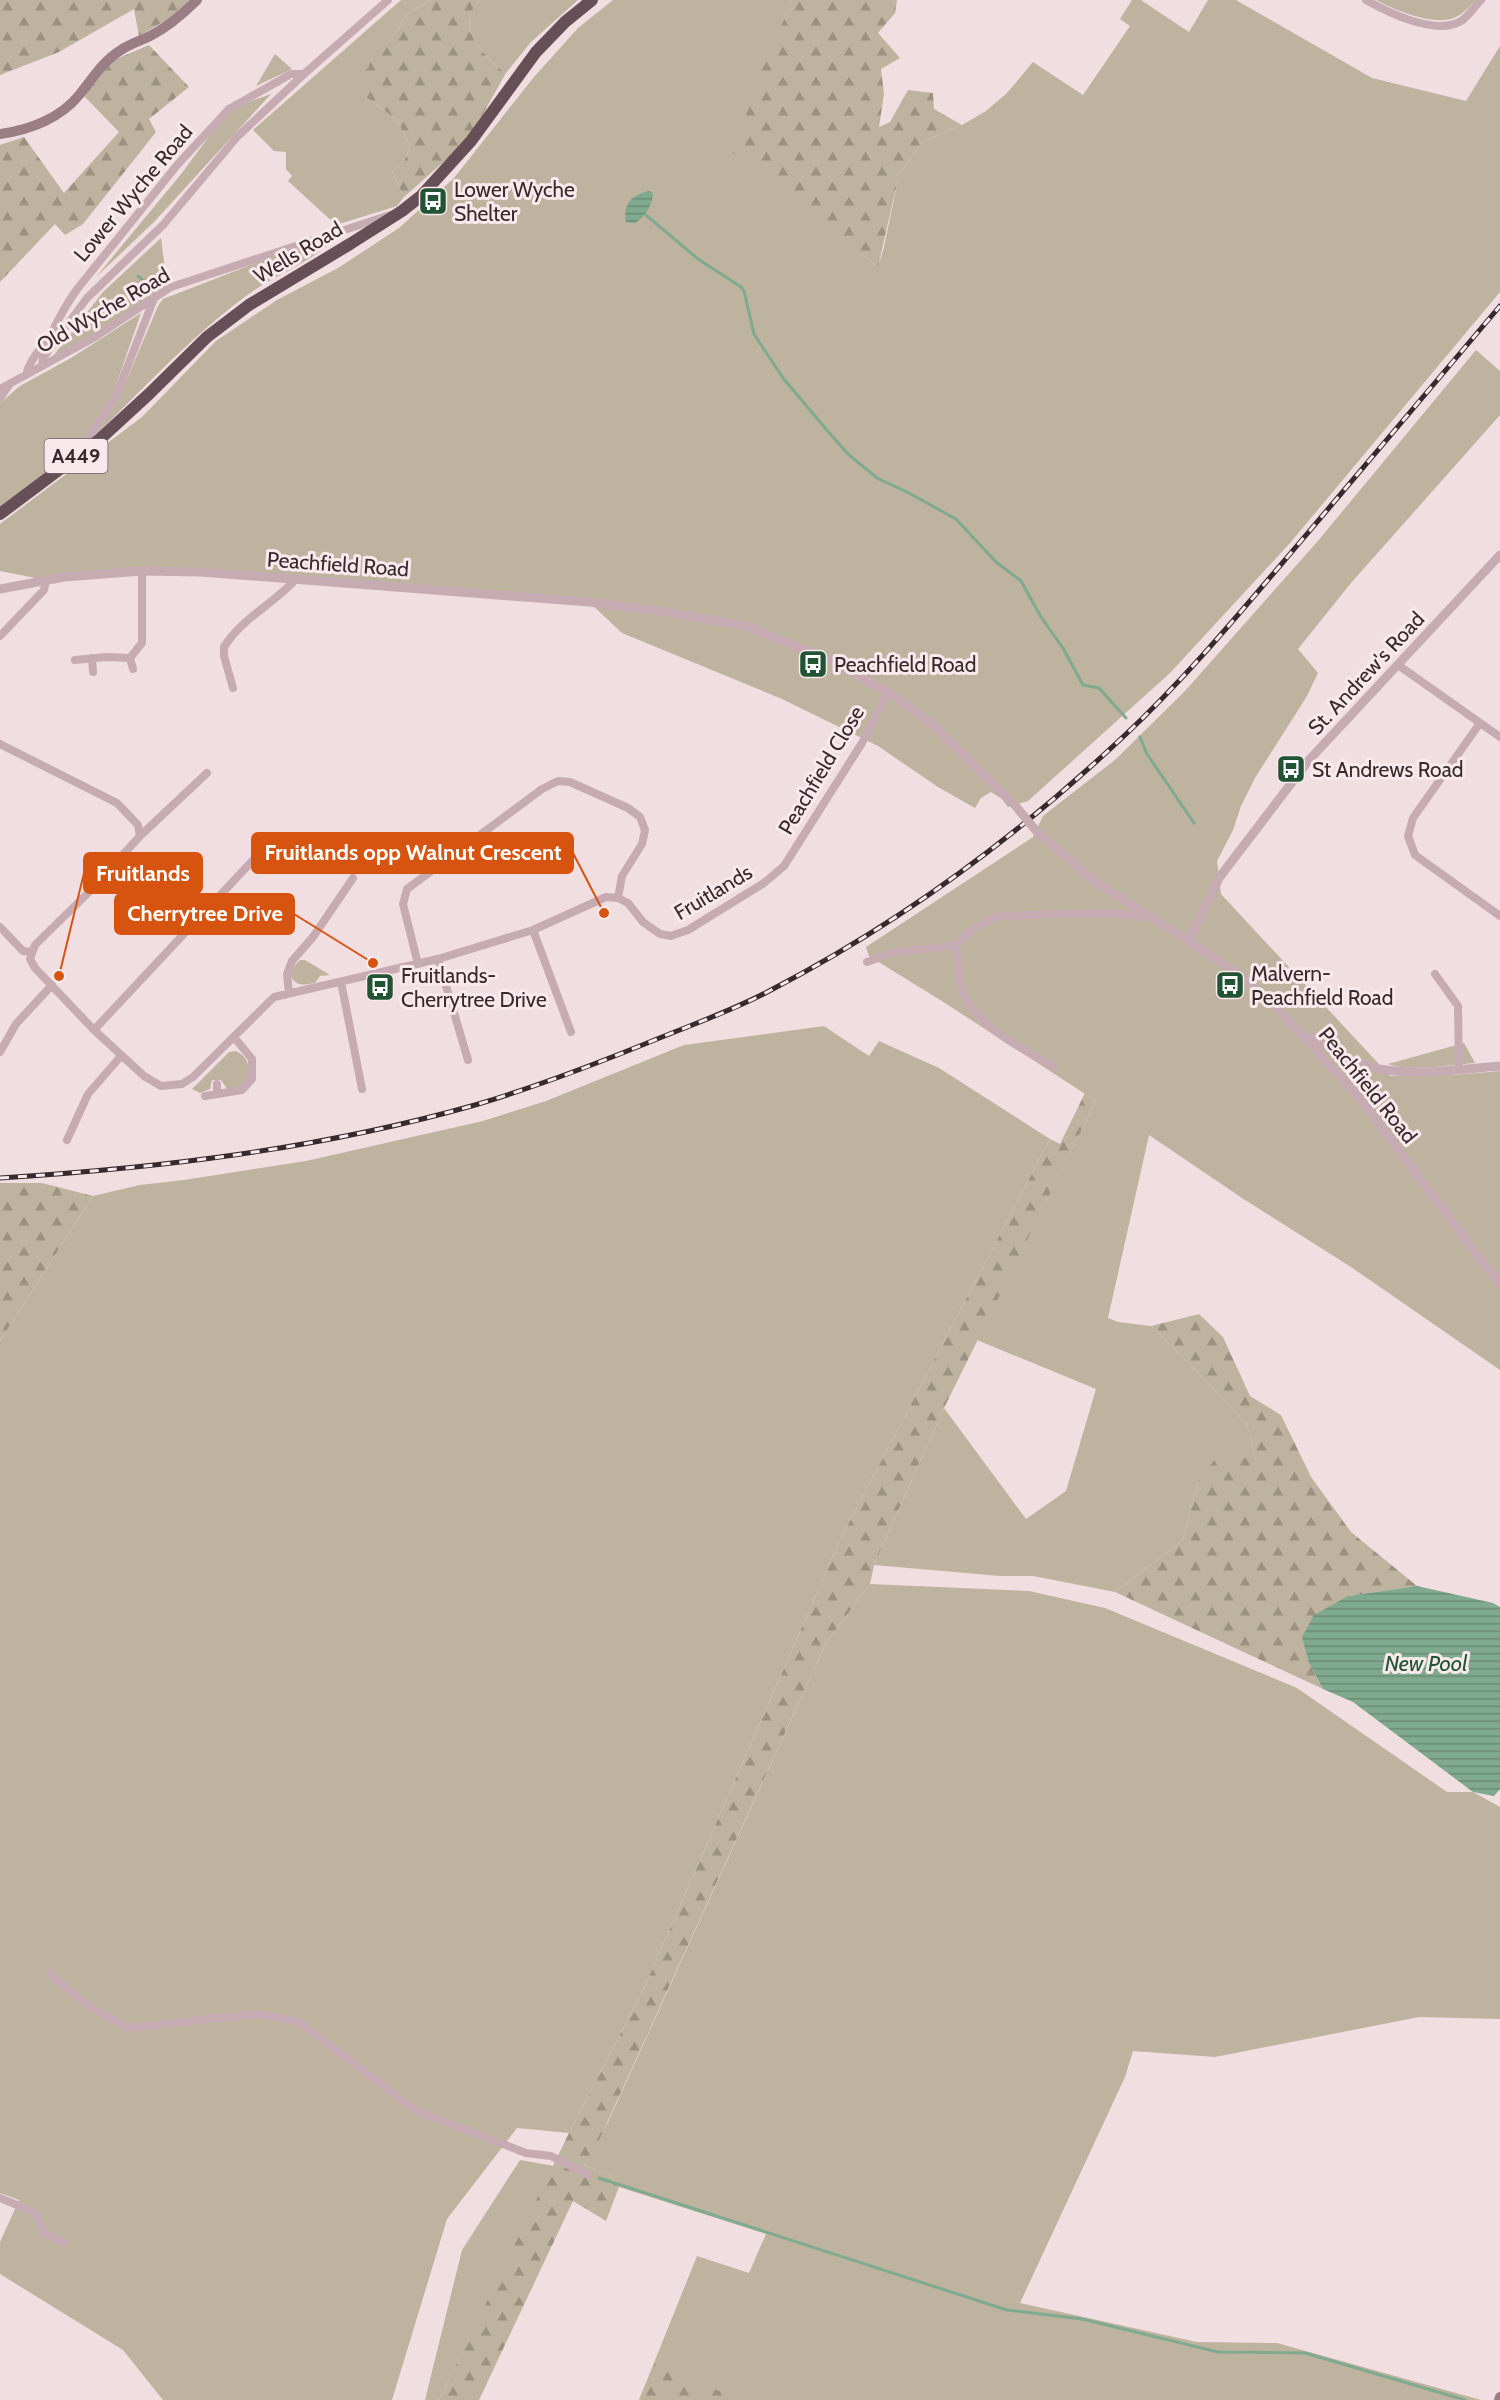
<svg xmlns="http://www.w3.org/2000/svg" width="1500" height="2400" font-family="Cabin,sans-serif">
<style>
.grass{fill:#beb39f}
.forest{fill:url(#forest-firs)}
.water{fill:url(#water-rules)}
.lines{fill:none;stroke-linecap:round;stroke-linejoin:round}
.stream{stroke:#80aa8f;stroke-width:3}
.minor{stroke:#c7abb2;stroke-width:8}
.tertiary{stroke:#c7abb2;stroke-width:9}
.secondary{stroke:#9b7d86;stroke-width:10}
.trunk{stroke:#664f57;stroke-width:12}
.rail-casing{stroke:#362a2e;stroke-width:5}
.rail{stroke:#f8eaec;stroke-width:3;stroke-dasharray:9;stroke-linecap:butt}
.tertiary-bridge{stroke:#c7abb2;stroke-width:9}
.labels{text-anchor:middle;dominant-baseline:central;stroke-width:6;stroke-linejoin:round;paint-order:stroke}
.shield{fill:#f8eaec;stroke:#706467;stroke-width:1.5}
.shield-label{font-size:20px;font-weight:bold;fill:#362a2e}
.poi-label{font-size:21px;fill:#362a2e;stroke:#f8eaec;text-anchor:start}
.street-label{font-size:21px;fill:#362a2e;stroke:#f8eaec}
.water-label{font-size:22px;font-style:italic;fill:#235335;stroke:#f8eaec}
.leader{fill:none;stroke:#d6540f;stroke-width:2}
.callout-dot{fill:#d6540f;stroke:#f8eaec;stroke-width:2}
.callout{fill:#d6540f;stroke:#d6540f;stroke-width:2}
.callout-label{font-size:22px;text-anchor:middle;font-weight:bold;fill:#fff}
</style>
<defs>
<pattern id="forest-firs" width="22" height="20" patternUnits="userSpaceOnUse" patternTransform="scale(1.5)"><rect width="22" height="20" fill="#beb39f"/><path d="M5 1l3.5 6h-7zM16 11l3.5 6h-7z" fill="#9b9282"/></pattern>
<pattern id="water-rules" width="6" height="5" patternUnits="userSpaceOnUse" patternTransform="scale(1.5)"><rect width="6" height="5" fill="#80aa8f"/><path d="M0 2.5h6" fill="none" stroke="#6a8b75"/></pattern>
</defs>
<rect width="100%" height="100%" fill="#f0dee1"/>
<path class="grass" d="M401,0H430L406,15L391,41L376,47L368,68L366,97L397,120L410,147L404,161L392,172L404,197L397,206L336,225L288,181L292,176L286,169V152L274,151L253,130Z
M480,0H578L531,42L506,73C484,57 453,25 480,0Z
M613,0H791L784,20L790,196L878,267L884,247L899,175L922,142L962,125L986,111L1007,93L1033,62L1083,95L1130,26L1120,19L1132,0H1141L1189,32L1208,0H1236L1372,78L1466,101L1500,46V292L1290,543L1170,673L1028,801L1008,807L1002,799L991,792L981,798L975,808L938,787L878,746L782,699L622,633L589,602L201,572L46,580L0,571V524L142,417L216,341L277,300L338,268L399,228L454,178L534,77L578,28Z
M1376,0H1476C1470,6 1462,15 1454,18C1432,26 1395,10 1376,0Z
M275,54L292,69L256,86Z
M271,94L154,222L96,277L182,173L229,109Z
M344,229C321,258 283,271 253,291C194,333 145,387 94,437L118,400L158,306L163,299Z
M161,238L167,285L129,312L57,356L54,355L103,292Z
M141,313L113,394L75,452L0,507V403L20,386L71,358Z
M1476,350L1500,371V415L1351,583L1298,649L1318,673L1307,696L1255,778L1241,806L1233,830L1217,861L1221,894L1390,1076L1453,1075L1500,1071V1370L1351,1267L1242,1198L1149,1135L1108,1318L1118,1322L1151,1326L1195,1369L1247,1425L1256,1460L1198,1482L1183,1540L1115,1592L1033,1576H1000L874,1565L944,1408L1026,1519L1066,1491L1096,1389L977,1340L1096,1101L945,1003L869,956L866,947L1033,837L1043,816L1116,759L1185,691L1317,542Z
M300,960H305L330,975L320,976L315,983C303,985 296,987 290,975L295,965Z
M824,1026L869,1056L879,1041L939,1068L1050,1139L841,1538L644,1988L569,2133L517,2128L447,2219L392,2400H163L123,2350L0,2274V2242L19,2200L0,2193V1341L93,1196L140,1185L184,1180L306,1161L483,1121L546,1101L684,1045Z
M1464,1043L1475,1063C1451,1065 1410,1072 1388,1064Z
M236,1051C250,1058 251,1070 246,1084L234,1089H227L221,1080H212L210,1089L200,1093L192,1089L229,1052Z
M870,1584L1029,1591L1105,1608L1297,1688L1447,1792H1473L1500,1807V2019L1419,2017L1215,2057L1133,2051L1125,2077L1020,2303L1197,2342L1277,2343L1481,2400H639L697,2256L749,2273L766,2234L619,2187L608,2173L584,2166L608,2122L826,1643Z
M520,2160L554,2166L439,2400H425L462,2250Z"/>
<path class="forest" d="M0,0H190L175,15L139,36L134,9L59,52L0,75Z
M430,0H480C453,25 484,57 506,73L475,128L449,157L404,197L392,172L404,161L410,147L397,120L366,97L361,72L368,68L376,46L391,41L406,15Z
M791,0H897L895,13L878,33L900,58L881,69L884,94L879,127L890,122L908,90L933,93L934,109L962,125L922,142L899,175L878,267L733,153L769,47L784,20Z
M149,45L189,87L149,119L156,132L83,224L65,235L55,224L0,282V145L24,137L64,193L119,132L84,96L107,63Z
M1085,1093L1096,1101L944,1408L874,1565L870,1584L826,1643L600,2138L584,2166L608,2173L619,2187L606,2221L573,2201L479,2400H439L569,2133L644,1988L841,1538L1050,1139L1060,1144Z
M0,1183H42L93,1196L0,1341Z
M1199,1314L1223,1337L1250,1396L1281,1415L1311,1477L1351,1532L1417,1586L1348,1596L1309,1663L1323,1689L1115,1592L1183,1540L1198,1482L1219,1454L1256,1460L1247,1425L1195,1369L1151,1326Z
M655,2362L739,2400H639Z"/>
<path class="water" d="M649,191L653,193C652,206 646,216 635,223L626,222C623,203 632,195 649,191Z
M1417,1586L1493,1603L1500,1607V1789L1494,1796L1473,1792L1353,1702L1323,1689L1309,1663L1302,1637L1314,1615L1348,1596Z"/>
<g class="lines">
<path class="stream" d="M646,215L698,259L741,287L744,291L754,334L783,378L825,428L848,454L877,478L907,492L956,519L996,562L1021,581L1041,617L1063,648L1083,685L1099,688L1126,718
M138,276L153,289
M1140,737L1147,754L1194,823
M599,2178L1007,2310L1082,2319L1218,2352L1305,2353L1465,2400"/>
<path class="minor" d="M1366,0C1389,13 1436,36 1461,21C1468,17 1475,6 1481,0
M42,366L43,358L87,298L163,225L237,137L304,74
M26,375C30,357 45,346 53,330C62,313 66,304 78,288L178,164L229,109L291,74H304L388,0
M0,389L95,337L171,287L390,215
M0,398L9,385
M82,448L116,396L153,301
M0,636L44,590L46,580
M92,658L93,672
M130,658L133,669
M75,660L106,657L130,658L142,643V571
M1398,665L1500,737
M233,688L224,656V647C243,617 274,604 297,578
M1480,723L1413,818L1408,836L1415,855L1500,916
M0,744L117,803L138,825L140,836L86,895L35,945L30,959L35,968L94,1030L144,1076L161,1086L182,1084L193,1077L274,997L438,959L533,930L606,897L618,898L628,903L643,922L660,934L671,936L688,930L764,883L784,866L862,743L888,692
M140,836L207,773
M0,927L23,951L32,952
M533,930L571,1032
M955,945C960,959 957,972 961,986C973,1027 1020,1046 1054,1067
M438,959L468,1060
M867,962L892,953L955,945L977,926L998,916L1112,913L1149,917
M418,964L403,904L407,889L542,789L558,781L570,782L628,808L640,817L645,830L642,844L622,876L618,898
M1435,974L1458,1006L1459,1069
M341,982L362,1089
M289,993L287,974L292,961L313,937L353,878
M94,1030L270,842
M0,1052L16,1024L52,985
M217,1084V1094
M205,1096L242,1090L252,1079V1059L234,1037
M67,1140L88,1094L121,1056
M49,1973L88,2006L128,2028L257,2014L299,2022L417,2111L526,2153L551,2156L588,2175
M0,2198L36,2213L43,2233L65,2243"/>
<path class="tertiary" d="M0,589L64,577L142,571L201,572L589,602L666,612L746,626L829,660L888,692L931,723L1014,804
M1038,833L1096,882L1226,965L1272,1002L1358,1096L1500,1285
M1189,942L1219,878L1309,760L1500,555
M1312,1037C1331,1051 1356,1064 1379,1069C1418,1076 1461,1069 1500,1066"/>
<path class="secondary" d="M0,134C30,130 61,118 80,94C93,78 103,61 121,50C130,44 140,41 150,36C168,27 183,14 197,0
M1499,2400L1500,2397"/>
<path class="trunk" d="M0,514L100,439L149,394L207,337L249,305L350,244L402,211L421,196L471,141L536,52L565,22L592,0"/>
<g class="rail-casing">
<path id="rail" d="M0,1178C160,1168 320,1149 475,1105C539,1086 601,1062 662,1037C699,1022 736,1009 771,990C900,923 1018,836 1124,736C1188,676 1244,608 1301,541C1367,463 1434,384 1500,306"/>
</g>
<use href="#rail" class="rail"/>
<path class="tertiary-bridge" d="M1014,804L1038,833"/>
</g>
<defs>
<g id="bus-square" transform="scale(1.5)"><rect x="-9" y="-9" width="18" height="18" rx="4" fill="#235335" stroke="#f8eaec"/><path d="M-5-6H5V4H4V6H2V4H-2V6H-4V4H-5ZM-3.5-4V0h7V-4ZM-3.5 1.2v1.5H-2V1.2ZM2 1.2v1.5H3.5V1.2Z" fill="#fff"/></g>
</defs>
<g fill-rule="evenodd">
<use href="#bus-square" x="433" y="201"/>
<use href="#bus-square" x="813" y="664"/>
<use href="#bus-square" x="1291" y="769"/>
<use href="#bus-square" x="1230" y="985"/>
<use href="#bus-square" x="380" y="987"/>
</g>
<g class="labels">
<rect class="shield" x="44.5" y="439" width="63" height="34" rx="4.5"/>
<g class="shield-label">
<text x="76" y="456">A449</text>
</g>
<g class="poi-label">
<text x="454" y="189">Lower Wyche<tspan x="454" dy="24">Shelter</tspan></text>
<text x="834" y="664">Peachfield Road</text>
<text x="1312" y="769">St Andrews Road</text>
<text x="1251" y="973">Malvern-<tspan x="1251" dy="24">Peachfield Road</tspan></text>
<text x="401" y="975">Fruitlands-<tspan x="401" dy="24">Cherrytree Drive</tspan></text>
</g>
<g class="street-label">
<text transform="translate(133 193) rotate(-50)">Lower Wyche Road</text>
<text transform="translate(298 252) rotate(-31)">Wells Road</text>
<text transform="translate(103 310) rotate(-30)">Old Wyche Road</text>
<text transform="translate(338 564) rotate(4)">Peachfield Road</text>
<text transform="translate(1366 673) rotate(-47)">St. Andrew's Road</text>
<text transform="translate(821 770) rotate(-59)">Peachfield Close</text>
<text transform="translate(713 892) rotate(-31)">Fruitlands</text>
<text transform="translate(1368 1085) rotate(51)">Peachfield Road</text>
</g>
<g class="water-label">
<text x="1426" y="1663">New Pool</text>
</g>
</g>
<path class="leader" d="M604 913L573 853M59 976L84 873M373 963L294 914"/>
<g class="callout-dot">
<circle cx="604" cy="913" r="6"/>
<circle cx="59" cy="976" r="6"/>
<circle cx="373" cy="963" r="6"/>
</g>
<g class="callout">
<rect x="252" y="833" width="321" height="40" rx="6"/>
<rect x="84" y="853" width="118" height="40" rx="6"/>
<rect x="115" y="894" width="179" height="40" rx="6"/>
</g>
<g class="callout-label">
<text x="413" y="860">Fruitlands opp Walnut Crescent</text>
<text x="143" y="881">Fruitlands</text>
<text x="205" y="921">Cherrytree Drive</text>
</g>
</svg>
